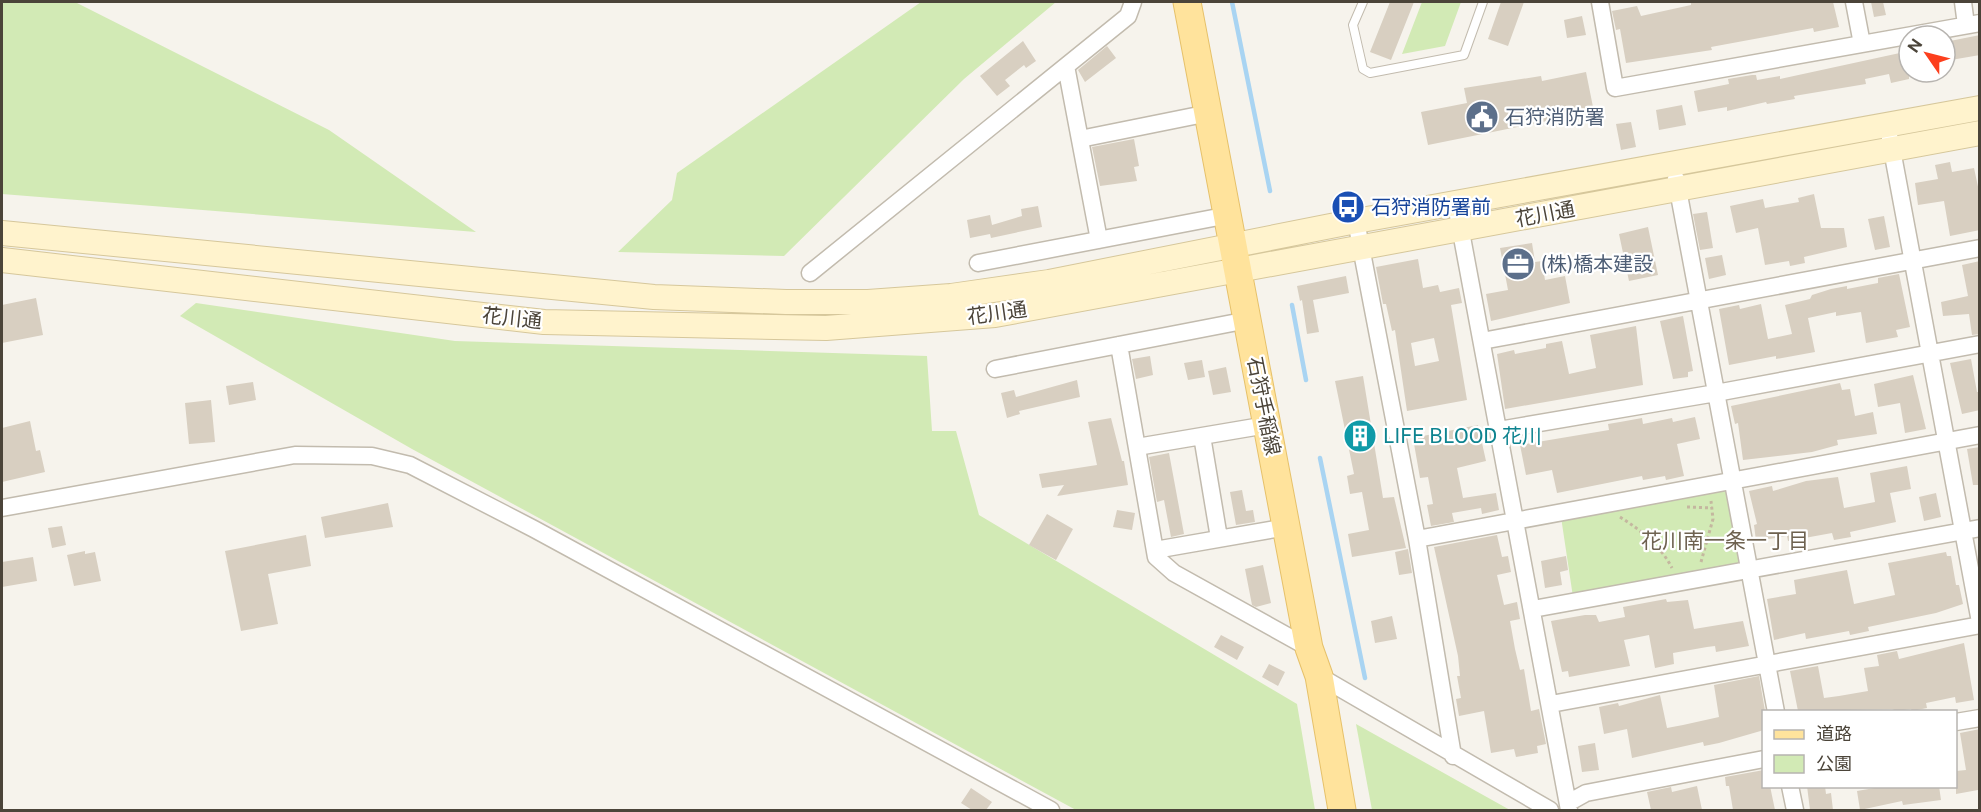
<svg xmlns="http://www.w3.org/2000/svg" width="1981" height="812" font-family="'Public Sans','Noto Sans JP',sans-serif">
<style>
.green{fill:#d2eab5}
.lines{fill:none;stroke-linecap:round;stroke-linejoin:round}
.stream{stroke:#a9d4f2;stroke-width:4.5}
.building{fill:#d8cfc1;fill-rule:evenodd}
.lane-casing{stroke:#c2bbae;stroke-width:10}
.street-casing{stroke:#c2bbae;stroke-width:19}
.secondary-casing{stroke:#d6c79b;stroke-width:26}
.primary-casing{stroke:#e6c16a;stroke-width:29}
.path{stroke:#c4b79f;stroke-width:3;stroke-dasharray:3 3;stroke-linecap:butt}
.lane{stroke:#fff;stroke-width:8}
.street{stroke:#fff;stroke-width:16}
.secondary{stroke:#fff3cd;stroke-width:24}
.primary{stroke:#ffe39c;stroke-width:27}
.labels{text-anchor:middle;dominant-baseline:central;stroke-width:4.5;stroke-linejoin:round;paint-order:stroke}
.service-label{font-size:20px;fill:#4e5e75;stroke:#fff;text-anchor:start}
.transit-label{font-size:20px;fill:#164399;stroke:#fff;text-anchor:start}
.street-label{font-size:20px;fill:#4b4439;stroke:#fff}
.culture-label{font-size:20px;fill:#0d838f;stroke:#fff;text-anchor:start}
.neighbourhood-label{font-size:21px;fill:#6e6250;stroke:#fff}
</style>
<rect width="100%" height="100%" fill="#f6f3ec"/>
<path class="green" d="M2,2H75L329,130L476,232L2,194Z
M921,2H1056L964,79L784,256L618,252L672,200L677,173Z
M1422,2H1461L1445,46L1402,54Z
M196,303L455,341L927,356L932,431H956L979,515L1297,704L1315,810H1076L412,449L180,316Z
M1722,489L1728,492L1739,565L1573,597L1561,517Z
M1356,724L1510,810H1372Z"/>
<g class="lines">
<path class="stream" d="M1232,2L1270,191
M1292,305L1306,380
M1320,458L1365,678"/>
</g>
<path class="building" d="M1390,2H1414L1391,60L1370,52Z
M1501,2H1524L1508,46L1488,39Z
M1691,2H1833L1839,27L1814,32L1813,28L1711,47L1712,50L1626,63L1620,29L1616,30L1612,11L1637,6L1641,16L1691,5Z
M1871,2H1883L1886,15L1874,17Z
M1582,16L1586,35L1567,38L1564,20Z
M1980,35V55L1945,61V42Z
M1023,41L1036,61L1026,68L1024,65L1005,80L1010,86L997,96L980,76Z
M1107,46L1116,58L1085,82L1078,70Z
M1909,51V79L1891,83L1889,74L1865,79L1866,84L1794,96L1795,99L1767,104L1766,102L1727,111V107L1698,112L1694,91L1729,84L1728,79L1752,75H1756L1757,80L1780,76V79Z
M1586,72L1595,117L1548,126L1547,121L1428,145L1421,112L1467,103L1464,88L1541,76L1542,81Z
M1682,105L1686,125L1659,130L1656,110Z
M1631,122L1636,147L1621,150L1616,124Z
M1134,139L1139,166L1134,167L1137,181L1100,186L1092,147Z
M1950,162L1952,172L1974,168L1980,196V230L1950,236L1944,201L1918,205L1915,183L1938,179L1935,165Z
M1814,194L1821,228H1844L1847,247L1804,257L1805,263L1790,266L1789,261L1765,265L1758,228L1736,233L1730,206L1763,199L1765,208L1799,202L1798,198Z
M1038,206L1042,227L991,238L990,234L970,238L967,220L990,215L992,225L1022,216L1021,209Z
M1707,212L1713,248L1700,250L1693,214Z
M1884,216L1890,247L1875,250L1868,219Z
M1648,227L1658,275L1629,281L1619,234Z
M1532,243L1535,262L1542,261L1545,280L1565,276L1570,303L1491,321L1486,294L1508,290L1500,248Z
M1722,255L1726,275L1709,279L1705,258Z
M1418,259L1423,288L1438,285L1440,292L1459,288L1462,303L1451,305L1467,400L1407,411L1395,330L1392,331L1386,304H1383L1376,267ZM1434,338L1439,361L1415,366L1411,343Z
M1980,261V334L1972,335L1969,314L1943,316L1941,302L1968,296L1962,265Z
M1899,274L1910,327L1896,330L1898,337L1866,343L1861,312L1836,316V312L1808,318L1815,352L1776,359V356L1729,365L1719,309L1739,305L1740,309L1761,304L1768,339L1792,334L1785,305L1810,299L1812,295L1831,289L1847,286V289L1878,283V278Z
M1346,276L1349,293L1313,300L1319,332L1307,334L1302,300L1300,301L1297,286Z
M36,298L43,335L2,343V305Z
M1683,316L1693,371L1688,372V377L1673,379L1660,321Z
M1636,326L1643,385L1505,409L1497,354L1514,350L1515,354L1546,348V344L1562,341L1569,374L1596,368L1590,335Z
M1150,356L1153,375L1136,379L1132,359Z
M1971,359L1977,392H1980V410L1962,414L1950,363Z
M1202,360L1205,377L1188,380L1184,363Z
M1226,367L1231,392L1213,395L1208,371Z
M1913,375L1926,429L1905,433L1900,403L1878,407L1874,384Z
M1363,376L1383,498L1394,497L1406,548L1352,557L1348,534L1369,530L1362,492L1350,494L1347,476L1354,474L1335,381Z
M1077,380L1080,397L1019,411L1020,414L1007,418L1001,393L1014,390L1016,397Z
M253,382L256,400L229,405L226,386Z
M1840,383L1842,390L1850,389L1855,416L1873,412L1877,434L1837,440L1838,445L1812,452L1743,460L1738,423L1735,424L1731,406Z
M211,400L215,442L189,444L185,403Z
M1695,417L1700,439L1677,444L1684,476L1666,480L1665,476L1643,480L1642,476L1557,493L1552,470L1526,475L1520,445L1609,430L1608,424L1620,422L1642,418L1643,424L1672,418L1673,422Z
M1111,418L1122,461H1124L1128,485L1057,496L1064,485L1042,488L1039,474L1097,465L1088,422Z
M30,421L36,451L40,450L45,472L2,482V428Z
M1478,425L1486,461L1457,468L1463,498L1496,493L1499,510L1482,514L1481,508L1452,513L1454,522L1431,526L1427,505L1433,504L1428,477L1420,478L1413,438Z
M1980,447V485H1973L1967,449Z
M1169,453L1184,534L1171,537L1164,500L1157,502L1149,457Z
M1907,466L1911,489L1890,493L1896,522L1850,532L1851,537L1834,540L1832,533L1788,541L1787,536L1756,541L1754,525L1757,524L1749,491L1772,486L1773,491L1806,481L1838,477L1844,508L1875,502L1870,473Z
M1242,490L1246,511L1253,510L1255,522L1236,525L1230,492Z
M1936,493L1941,517L1924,521L1919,497Z
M388,503L393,527L325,538L321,517Z
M1117,510L1135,513L1132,530L1113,527Z
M1047,514L1073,529L1056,560L1029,545Z
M62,526L66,545L52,548L48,528Z
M306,535L311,566L268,574L278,624L241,631L225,551Z
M1497,535L1502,557L1508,556L1511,572L1497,575L1504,605L1517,602L1520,619L1510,621L1515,649L1520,670L1524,669L1531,711L1539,709L1546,744L1537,746L1538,753L1516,757L1514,749L1491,753L1484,711L1459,716L1456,699L1461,698L1457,676H1460L1458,656L1434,547Z
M1408,549L1412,573L1399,575L1395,552Z
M85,551V554L95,552L101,581L74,586L67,555Z
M1946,552L1947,556H1951L1956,585H1959L1963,604L1936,613L1868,627L1869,631L1850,635L1849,631L1806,639L1805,633L1774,640L1767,599L1796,594L1794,580L1847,570L1854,604L1895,595L1888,563Z
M1566,556L1568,570L1560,572L1562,585L1545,588L1541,561Z
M33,557L37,581L2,587V562Z
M1263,565L1271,603L1256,607L1252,605L1245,569Z
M1666,599L1667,602L1688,600L1694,629L1743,621L1749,646L1716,652L1715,646L1707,647L1673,653L1674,664L1655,668L1649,635L1624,640L1630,666L1569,677L1568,671L1562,672L1551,621L1585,615H1596L1599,622L1625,617L1623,607Z
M1392,616L1397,639L1375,643L1371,621Z
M1221,635L1244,647L1237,660L1214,647Z
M1964,643L1974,700L1956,703L1955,697L1926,703L1927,708L1912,711L1911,709L1897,711L1892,709L1798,711L1790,671L1818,666L1824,698L1839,696L1868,691L1864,668L1879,666L1877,655L1897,651L1899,659Z
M1269,664L1285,672L1278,686L1262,677Z
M1759,676L1765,711L1764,730L1719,743L1704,746L1703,742L1632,758L1627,729L1604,734L1599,707L1618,703L1619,706L1660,695L1667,728L1683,725L1719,717L1714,685Z
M1980,729L1978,790L1956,794V771L1966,770L1960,733Z
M1595,743L1599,770L1582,772L1578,746Z
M1764,770V786H1770L1775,810H1733L1729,786H1726L1725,777Z
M1697,786L1702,810H1651L1647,792L1671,787L1672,792Z
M1807,786H1825L1826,794L1831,793L1833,810H1810Z
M1886,786H1939L1941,800L1903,805L1902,801L1860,810L1857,791Z
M971,788L992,802L986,810H972L961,803Z"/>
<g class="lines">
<g class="lane-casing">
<path id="lane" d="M1363,2L1353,25L1363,69L1370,73L1464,55L1483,2"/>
</g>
<g class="street-casing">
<path id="street" d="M1600,2L1615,88L1980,23
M1854,2L1862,44
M1963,2L1966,25
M1066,66L1099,240
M1080,139L1209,113
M1890,139L1980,622
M1676,179L1776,712
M1456,205L1569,810
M1356,221L1417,539L1453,756
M978,263L1229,215
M810,273L1128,16L1133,2
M1482,341L1980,248
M1119,345L1156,557L1174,573L1309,648
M995,369L1248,320
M1499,430L1716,393L1980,344
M1202,436L1219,538
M1137,447L1267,425
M2,508L295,455L372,456L410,465L534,529L1051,810
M1417,539L1980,435
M1155,550L1287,527
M1533,609L1980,528
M1319,676L1550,810
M1551,704L1980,625
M1956,722L1980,718
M1790,786L1795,810
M1568,803L1586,793L1764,759"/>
</g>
<g class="secondary-casing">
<path id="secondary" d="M2,233L654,297L786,302H868L951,296L1049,282L1356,221L1980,108
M2,260L544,322L826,328L995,315L1980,133"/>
</g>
<g class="primary-casing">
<path id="primary" d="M1187,2L1309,648L1319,676L1342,810"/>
</g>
<path class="path" d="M1687,507L1712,508
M1620,517C1642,531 1660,545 1672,568
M1701,562L1713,519L1711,501"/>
<use href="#lane" class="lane"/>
<use href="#street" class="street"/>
<use href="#secondary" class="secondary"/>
<use href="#primary" class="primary"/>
</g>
<defs>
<g id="civic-disc" transform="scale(1.725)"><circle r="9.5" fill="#5c6f8a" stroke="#fff"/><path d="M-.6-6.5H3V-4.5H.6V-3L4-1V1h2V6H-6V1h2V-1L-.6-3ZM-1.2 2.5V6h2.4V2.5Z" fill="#fff"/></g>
<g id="bus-disc" transform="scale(1.725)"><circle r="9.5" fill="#1a4fb4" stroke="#fff"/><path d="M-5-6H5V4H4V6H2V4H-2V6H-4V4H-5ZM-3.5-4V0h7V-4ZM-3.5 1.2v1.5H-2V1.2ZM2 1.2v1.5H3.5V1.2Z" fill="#fff"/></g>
<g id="office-disc" transform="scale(1.725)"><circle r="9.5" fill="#5c6f8a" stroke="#fff"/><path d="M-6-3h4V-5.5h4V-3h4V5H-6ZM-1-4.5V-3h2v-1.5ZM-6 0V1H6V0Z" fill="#fff"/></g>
<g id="building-disc" transform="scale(1.725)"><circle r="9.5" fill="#0f9aa8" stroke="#fff"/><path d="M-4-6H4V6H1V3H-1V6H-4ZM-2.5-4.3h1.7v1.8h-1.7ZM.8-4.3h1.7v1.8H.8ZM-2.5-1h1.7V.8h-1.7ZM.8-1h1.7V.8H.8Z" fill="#fff"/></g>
</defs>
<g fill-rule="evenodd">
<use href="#civic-disc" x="1482" y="117"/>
<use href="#bus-disc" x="1348" y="207"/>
<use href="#office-disc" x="1518" y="264"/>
<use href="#building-disc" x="1360" y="436"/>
</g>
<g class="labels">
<g class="service-label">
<text x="1505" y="117">石狩消防署</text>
<text x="1541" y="264">(株)橋本建設</text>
</g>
<g class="transit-label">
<text x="1371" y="207">石狩消防署前</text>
</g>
<g class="street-label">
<text transform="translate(1545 214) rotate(-11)">花川通</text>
<text transform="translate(997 313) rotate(-8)">花川通</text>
<text transform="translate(512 318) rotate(6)">花川通</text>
<text transform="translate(1264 406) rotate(79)">石狩手稲線</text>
</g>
<g class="culture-label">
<text x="1383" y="436">LIFE BLOOD 花川</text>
</g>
<g class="neighbourhood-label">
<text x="1725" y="540">花川南一条一丁目</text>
</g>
</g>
<rect width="1981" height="812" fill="none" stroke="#4b4439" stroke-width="6"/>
<rect x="1762" y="710" width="195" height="78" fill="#ffffff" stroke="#b7b4b0" stroke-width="1.5"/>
<rect x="1774" y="730" width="30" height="9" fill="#ffe39c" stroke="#b7b4b0" stroke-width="1.5"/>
<text x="1816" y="740" font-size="18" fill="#4b4439">道路</text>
<rect x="1774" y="755" width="30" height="18" fill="#d2eab5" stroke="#b7b4b0" stroke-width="1.5"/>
<text x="1816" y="770" font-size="18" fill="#4b4439">公園</text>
<g transform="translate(1927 54) rotate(305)"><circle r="28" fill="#ffffff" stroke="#b7b4b0" stroke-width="1.5"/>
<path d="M0-4.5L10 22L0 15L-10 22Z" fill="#fc3f1d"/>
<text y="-9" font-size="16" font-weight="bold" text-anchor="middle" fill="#4b4439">N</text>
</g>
</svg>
